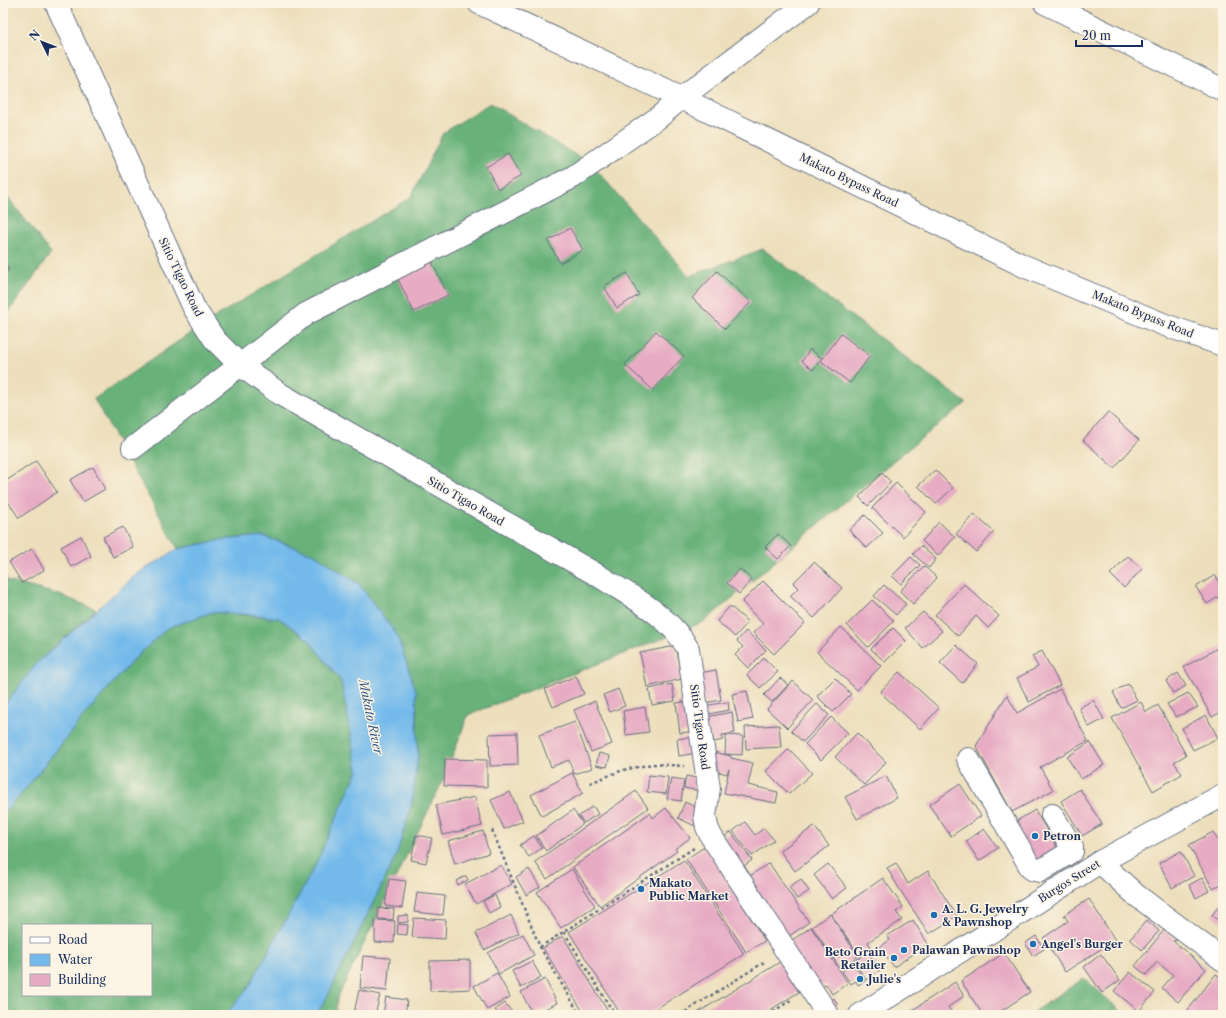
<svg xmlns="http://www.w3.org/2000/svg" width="1226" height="1018" font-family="'Libre Caslon Text',serif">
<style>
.forest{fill:#68b179;stroke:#42706c;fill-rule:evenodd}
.water{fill:#73baeb;stroke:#4774a4}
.building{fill:#e7acc4}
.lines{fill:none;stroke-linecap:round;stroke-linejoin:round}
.minor-casing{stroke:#646d7f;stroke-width:24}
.major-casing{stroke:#646d7f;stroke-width:24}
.path{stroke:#646d7f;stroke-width:2.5;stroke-dasharray:3 3;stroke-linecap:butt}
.minor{stroke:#fff;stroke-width:22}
.major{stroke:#fff;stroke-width:22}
.poi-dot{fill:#1f6fb2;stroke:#fcf5e5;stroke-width:1.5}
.labels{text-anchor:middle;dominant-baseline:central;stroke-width:3;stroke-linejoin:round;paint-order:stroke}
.street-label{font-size:11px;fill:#1b2f5e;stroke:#fcf5e5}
.poi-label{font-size:11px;font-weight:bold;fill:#1b2f5e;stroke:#fcf5e5;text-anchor:start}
.water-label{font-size:12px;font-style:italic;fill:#355988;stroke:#fcf5e5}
</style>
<rect width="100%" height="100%" fill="#fcf5e5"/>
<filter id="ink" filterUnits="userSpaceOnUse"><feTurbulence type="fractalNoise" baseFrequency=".025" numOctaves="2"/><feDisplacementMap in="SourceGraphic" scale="8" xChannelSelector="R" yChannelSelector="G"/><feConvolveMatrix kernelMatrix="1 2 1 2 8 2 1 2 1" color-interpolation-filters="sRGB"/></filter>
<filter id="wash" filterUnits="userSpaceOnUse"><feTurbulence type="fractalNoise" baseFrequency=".012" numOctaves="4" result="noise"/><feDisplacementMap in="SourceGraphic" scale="16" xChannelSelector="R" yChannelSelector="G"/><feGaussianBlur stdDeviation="0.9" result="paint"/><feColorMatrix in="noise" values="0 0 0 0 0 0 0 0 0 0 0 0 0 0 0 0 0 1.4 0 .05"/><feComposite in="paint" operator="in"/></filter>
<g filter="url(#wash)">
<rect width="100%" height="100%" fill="#eddfbc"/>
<path class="forest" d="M490,103L592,165L689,276L763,249L966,403L893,461L704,622L468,715L446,774L337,999L336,1015H316L328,995L396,856L412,803L418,755L416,691L397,635L359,584L316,555L263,536L221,540L178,549L94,399L202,325L411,197L443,133Z
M3,191L51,253L3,320Z
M3,564L7,581L57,594L96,609L37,663L3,707Z
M212,612L279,618L309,640L341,681L358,770L314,868L249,987L226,1015H3V813L18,798L82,718L134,659L167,628ZM23,925H151V995H23Z
M1084,978L1125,1015H1029Z"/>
<path class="water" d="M263,536L316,555L359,584L397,635L416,691L418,755L412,803L396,856L328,995L316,1015H226L249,987L314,868L358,770L341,681L309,640L279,618L255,615L212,612L167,628L134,659L82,718L18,798L3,813V707L37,663L137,574L178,549L221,540Z"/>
<g id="blocks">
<path class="building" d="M508,154L521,176L498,189L486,167Z
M570,228L583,250L560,263L548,241Z
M428,254L448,295L414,312L394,271Z
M3,261L9,270L3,274Z
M717,271L751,302L725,329L692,298Z
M627,273L639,295L617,308L604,286Z
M656,331L684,356L653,390L625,365Z
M841,334L870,356L850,383L821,361Z
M810,349L822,358L813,370L802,361Z
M1108,412L1139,440L1114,468L1083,440Z
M36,461L57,492L19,518L3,494V483Z
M93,467L105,489L83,502L70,480Z
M935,470L953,488L936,504L918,486Z
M882,473L891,482L868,506L859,497Z
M896,483L926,512L903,537L872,508Z
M974,514L994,532L976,552L956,534Z
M865,515L883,533L867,548L849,530Z
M939,522L955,537L938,556L922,541Z
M123,527L133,547L113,557L103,537Z
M778,534L791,546L778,559L765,547Z
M81,536L91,556L71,567L61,547Z
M921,546L936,559L929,568L913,554Z
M32,549L44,570L22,583L9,562Z
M1128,556L1142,569L1124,588L1110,574Z
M911,557L920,565L901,584L892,576Z
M814,562L842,588L814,618L790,596L798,588L793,583Z
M924,566L937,578L913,604L900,591Z
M740,569L752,580L739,594L727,583Z
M1215,575L1223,587V594L1207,604L1196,587Z
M763,581L805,623L774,654L753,633L763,624L742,602Z
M964,584L999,616L988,628L976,616L958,636L935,615Z
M884,585L906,604L896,615L874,596Z
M872,600L894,621L868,647L847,625Z
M730,606L748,622L735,637L717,621Z
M923,612L942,631L923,648L905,628Z
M841,627L881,666L857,690L817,652Z
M893,628L906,641L885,662L871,649Z
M746,631L766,650L748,668L735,655L743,647L737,641Z
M956,645L978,664L962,683L940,663Z
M1223,645V711L1212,717L1184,667Z
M675,646L682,679L647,687L640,653Z
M1042,651L1060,685L1029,702L1017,678L1038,667L1032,656Z
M764,658L778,672L760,688L747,675Z
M716,670L721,700L704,703L699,673Z
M899,672L939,708L920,729L880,692Z
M1178,673L1186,686L1173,693L1166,681Z
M576,676L584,694L553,707L545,689Z
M780,678L788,685L772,702L764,695Z
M835,678L851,694L833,712L817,696Z
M793,681L813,700L787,728L767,709Z
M672,684L675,701L652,705L649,689Z
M1128,684L1137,700L1121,708L1113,692Z
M618,689L625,706L610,712L603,695Z
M1060,689L1088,741L1040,767L1053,790L1012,812L976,746L1007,695L1017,713Z
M747,691L753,719L738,722L732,694Z
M1188,693L1198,707L1176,717L1167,704Z
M1093,700L1104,719L1089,727L1079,708Z
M595,701L612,744L591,752L574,710Z
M693,701L697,731L680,733L676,703Z
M728,702L729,710L704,715L703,706Z
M1141,702L1146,712L1158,705L1186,755L1174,762L1182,774L1153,791L1112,718Z
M817,704L829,715L803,742L791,731Z
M645,707L649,732L626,735L623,711Z
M732,712L735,733L722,735L723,740L714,742L713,737L705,738L701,718Z
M1206,715L1218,738L1193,750L1182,728Z
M831,717L848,733L821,760L805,744Z
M575,722L592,768L574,774L569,760L551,767L539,735Z
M779,725L781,747L746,749L745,727Z
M517,733L518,765L490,766L489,734Z
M857,733L886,762L864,785L835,757Z
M726,735L743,736L742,755L725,754Z
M695,736L697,753L679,756L677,739Z
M1090,742L1104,765L1081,779L1067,757Z
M789,749L812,773L789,794L766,771Z
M713,752L731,756V758L753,763L748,785L778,792L776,803L724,793L729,769L727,774L708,769Z
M599,753L610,756L607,767L596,765Z
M445,759L487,760V787L444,786Z
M572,773L583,793L542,816L531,795Z
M649,775L668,777L666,794L647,792Z
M686,776L702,779L700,791L684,788Z
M886,776L897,798L857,819L845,797Z
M671,778L684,780L681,801L667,799Z
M960,784L981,816L951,836L929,805Z
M1080,789L1102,824L1082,836L1061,801Z
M636,791L648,808L547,879L535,862Z
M510,792L523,821L504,829L491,800Z
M475,797L482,826L443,835L436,805Z
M685,802L702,810L695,826L678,818Z
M593,806L598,814L584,823L579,816Z
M666,808L690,838L675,849L677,851L600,906L573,867L650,813L653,818Z
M573,810L583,824L546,851L536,836Z
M1035,810L1058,849L1036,862L1013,823Z
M745,822L755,835L764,828L774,840L752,856L733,831Z
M814,826L829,846L795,871L780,851Z
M984,829L998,848L979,861L966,841Z
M483,831L489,853L455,864L448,841Z
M731,832L752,860L740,869L719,841Z
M1213,832L1223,849V883L1213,889L1189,845Z
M416,835L432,838L426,863L411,860Z
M534,836L542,848L529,857L520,845Z
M706,846L765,941L746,952L686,859Z
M1181,851L1194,876L1172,888L1159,863Z
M684,860L744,954L646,1015H621L569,932Z
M769,863L809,922L788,937L747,878Z
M896,863L908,884L928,871L957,916L929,934L900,890L887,868Z
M828,864L847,888L832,899L814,875Z
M501,865L512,884L476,904L465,884Z
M529,869L540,887L526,895L516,877Z
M572,869L595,906L561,928L537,892Z
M466,876L468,880L458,885L456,881Z
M883,878L903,907L896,912L902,920L868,942L871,947L859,955L831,914Z
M1202,878L1209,891L1196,898L1189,885Z
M389,879L406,881L402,908L385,906Z
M801,879L809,891L797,899L789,887Z
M417,893L445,896L443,915L414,912Z
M495,895L500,907L489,913L483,901Z
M1089,899L1115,940L1065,972L1043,938L1068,921L1064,915Z
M1223,901V924L1212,915Z
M378,908L394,909L393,920L378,919Z
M830,914L858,956L840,968L812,927Z
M408,915V922L398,923V916Z
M511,915L519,933L484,950L476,933Z
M414,918L446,920L445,939L412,937Z
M375,920L395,921L394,943L375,942Z
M913,920L928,944L894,967L880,947L890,940L887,936Z
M1147,920L1159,931L1142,950L1130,939Z
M398,924L408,925L407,935L397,934Z
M811,927L848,983L832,994L826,984L816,991L785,945Z
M1164,930L1177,940L1173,941L1206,969L1178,1002L1162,988L1173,975L1157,962L1146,975L1135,966Z
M523,934L534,955L499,974L488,953Z
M563,936L610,1015H585L543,948Z
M1036,936L1044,949L1033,956L1025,943Z
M868,952L880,970L866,980L854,961Z
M1004,953L1030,992L995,1015H983L961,981Z
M1101,954L1120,980L1102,993L1084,967Z
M363,956L390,958L387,991L360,988Z
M470,960V989L430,991V961Z
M532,961L541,977L521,988L512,971Z
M780,962L799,992L762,1015H694Z
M853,963L865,981L858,985L856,981L851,984L842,971Z
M1130,972L1155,992L1139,1011L1114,991Z
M497,973L510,997L487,1010L474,986Z
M1216,974L1223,979V1015H1184Z
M545,979L557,1003L533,1015L521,992Z
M955,982L964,996L948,1007L954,1015H905Z
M359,990L380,995L375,1015H362L354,1013Z
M386,997L407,1000L405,1015H383Z
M834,998L838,1005L828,1012L823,1004Z
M505,1003L512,1012L508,1015H499L495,1010Z"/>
</g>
</g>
<g filter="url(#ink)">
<use href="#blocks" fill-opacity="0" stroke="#646d7f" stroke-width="1"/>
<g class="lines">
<g class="minor-casing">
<path id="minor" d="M56,3L194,308L215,340L240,365L280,394L599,576C630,596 671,616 688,649L709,788L705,816L707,827L711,836L828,1015
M1045,3L1223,90
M133,448L306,314L573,177L659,117L681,98L808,3
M968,759L1031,868L1034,870L1040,871L1072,851V847L1052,815
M1100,862L1136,895L1223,960"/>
</g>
<g class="major-casing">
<path id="major" d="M479,3L681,98L1024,266L1165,325L1223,345
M860,1015L1100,862L1223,795"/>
</g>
<path class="path" d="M590,783L623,770L652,764L684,766
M492,830L540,947L580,1015
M564,932L615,1015
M540,947L694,848
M680,1015L766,961
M768,1015L791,1000"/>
<use href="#minor" class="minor"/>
<use href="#major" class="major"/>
</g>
</g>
<g class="poi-dot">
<circle cx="1035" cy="836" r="4"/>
<circle cx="641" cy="889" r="4"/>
<circle cx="934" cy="915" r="4"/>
<circle cx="1033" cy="944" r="4"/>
<circle cx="904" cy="950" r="4"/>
<circle cx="894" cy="958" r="4"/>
<circle cx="860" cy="979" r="4"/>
</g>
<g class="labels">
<g class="street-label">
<text transform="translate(849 180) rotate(26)">Makato Bypass Road</text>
<text transform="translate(181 277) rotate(64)">Sitio Tigao Road</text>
<text transform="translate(1143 314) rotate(22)">Makato Bypass Road</text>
<text transform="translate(466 501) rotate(30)">Sitio Tigao Road</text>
<text transform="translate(700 727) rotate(82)">Sitio Tigao Road</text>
<text transform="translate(1069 881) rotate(-32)">Burgos Street</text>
</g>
<g class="poi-label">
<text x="1043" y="836">Petron</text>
<text x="649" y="883">Makato<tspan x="649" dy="13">Public Market</tspan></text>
<text x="942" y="909">A. L. G. Jewelry<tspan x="942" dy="13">&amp; Pawnshop</tspan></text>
<text x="1041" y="944">Angel's Burger</text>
<text x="912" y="950">Palawan Pawnshop</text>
<text x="886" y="952" text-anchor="end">Beto Grain<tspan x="886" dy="13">Retailer</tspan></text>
<text x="868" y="979">Julie's</text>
</g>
<g class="water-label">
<text transform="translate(371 717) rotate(78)">Makato River</text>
</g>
</g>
<rect width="1226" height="1018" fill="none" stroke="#fcf5e5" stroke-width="16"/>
<rect x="22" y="924" width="130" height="72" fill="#fcf5e5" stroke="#a2a6af"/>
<rect x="30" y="937" width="20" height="6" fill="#ffffff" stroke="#a2a6af"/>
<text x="58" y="944" font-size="12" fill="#1b2f5e">Road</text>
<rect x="30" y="954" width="20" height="12" fill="#73baeb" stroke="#a2a6af"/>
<text x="58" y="964" font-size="12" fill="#1b2f5e">Water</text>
<rect x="30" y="974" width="20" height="12" fill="#e7acc4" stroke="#a2a6af"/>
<text x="58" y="984" font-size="12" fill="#1b2f5e">Building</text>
<g transform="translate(42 42) rotate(313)" stroke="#fcf5e5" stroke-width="3" paint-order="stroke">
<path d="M0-3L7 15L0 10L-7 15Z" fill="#1b2f5e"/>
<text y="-6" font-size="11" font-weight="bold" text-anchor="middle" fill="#1b2f5e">N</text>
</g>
<path d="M1076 40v6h66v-6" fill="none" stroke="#1b2f5e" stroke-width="2"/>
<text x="1082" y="40" font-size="12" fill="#1b2f5e" stroke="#fcf5e5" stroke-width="3" paint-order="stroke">20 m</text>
</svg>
